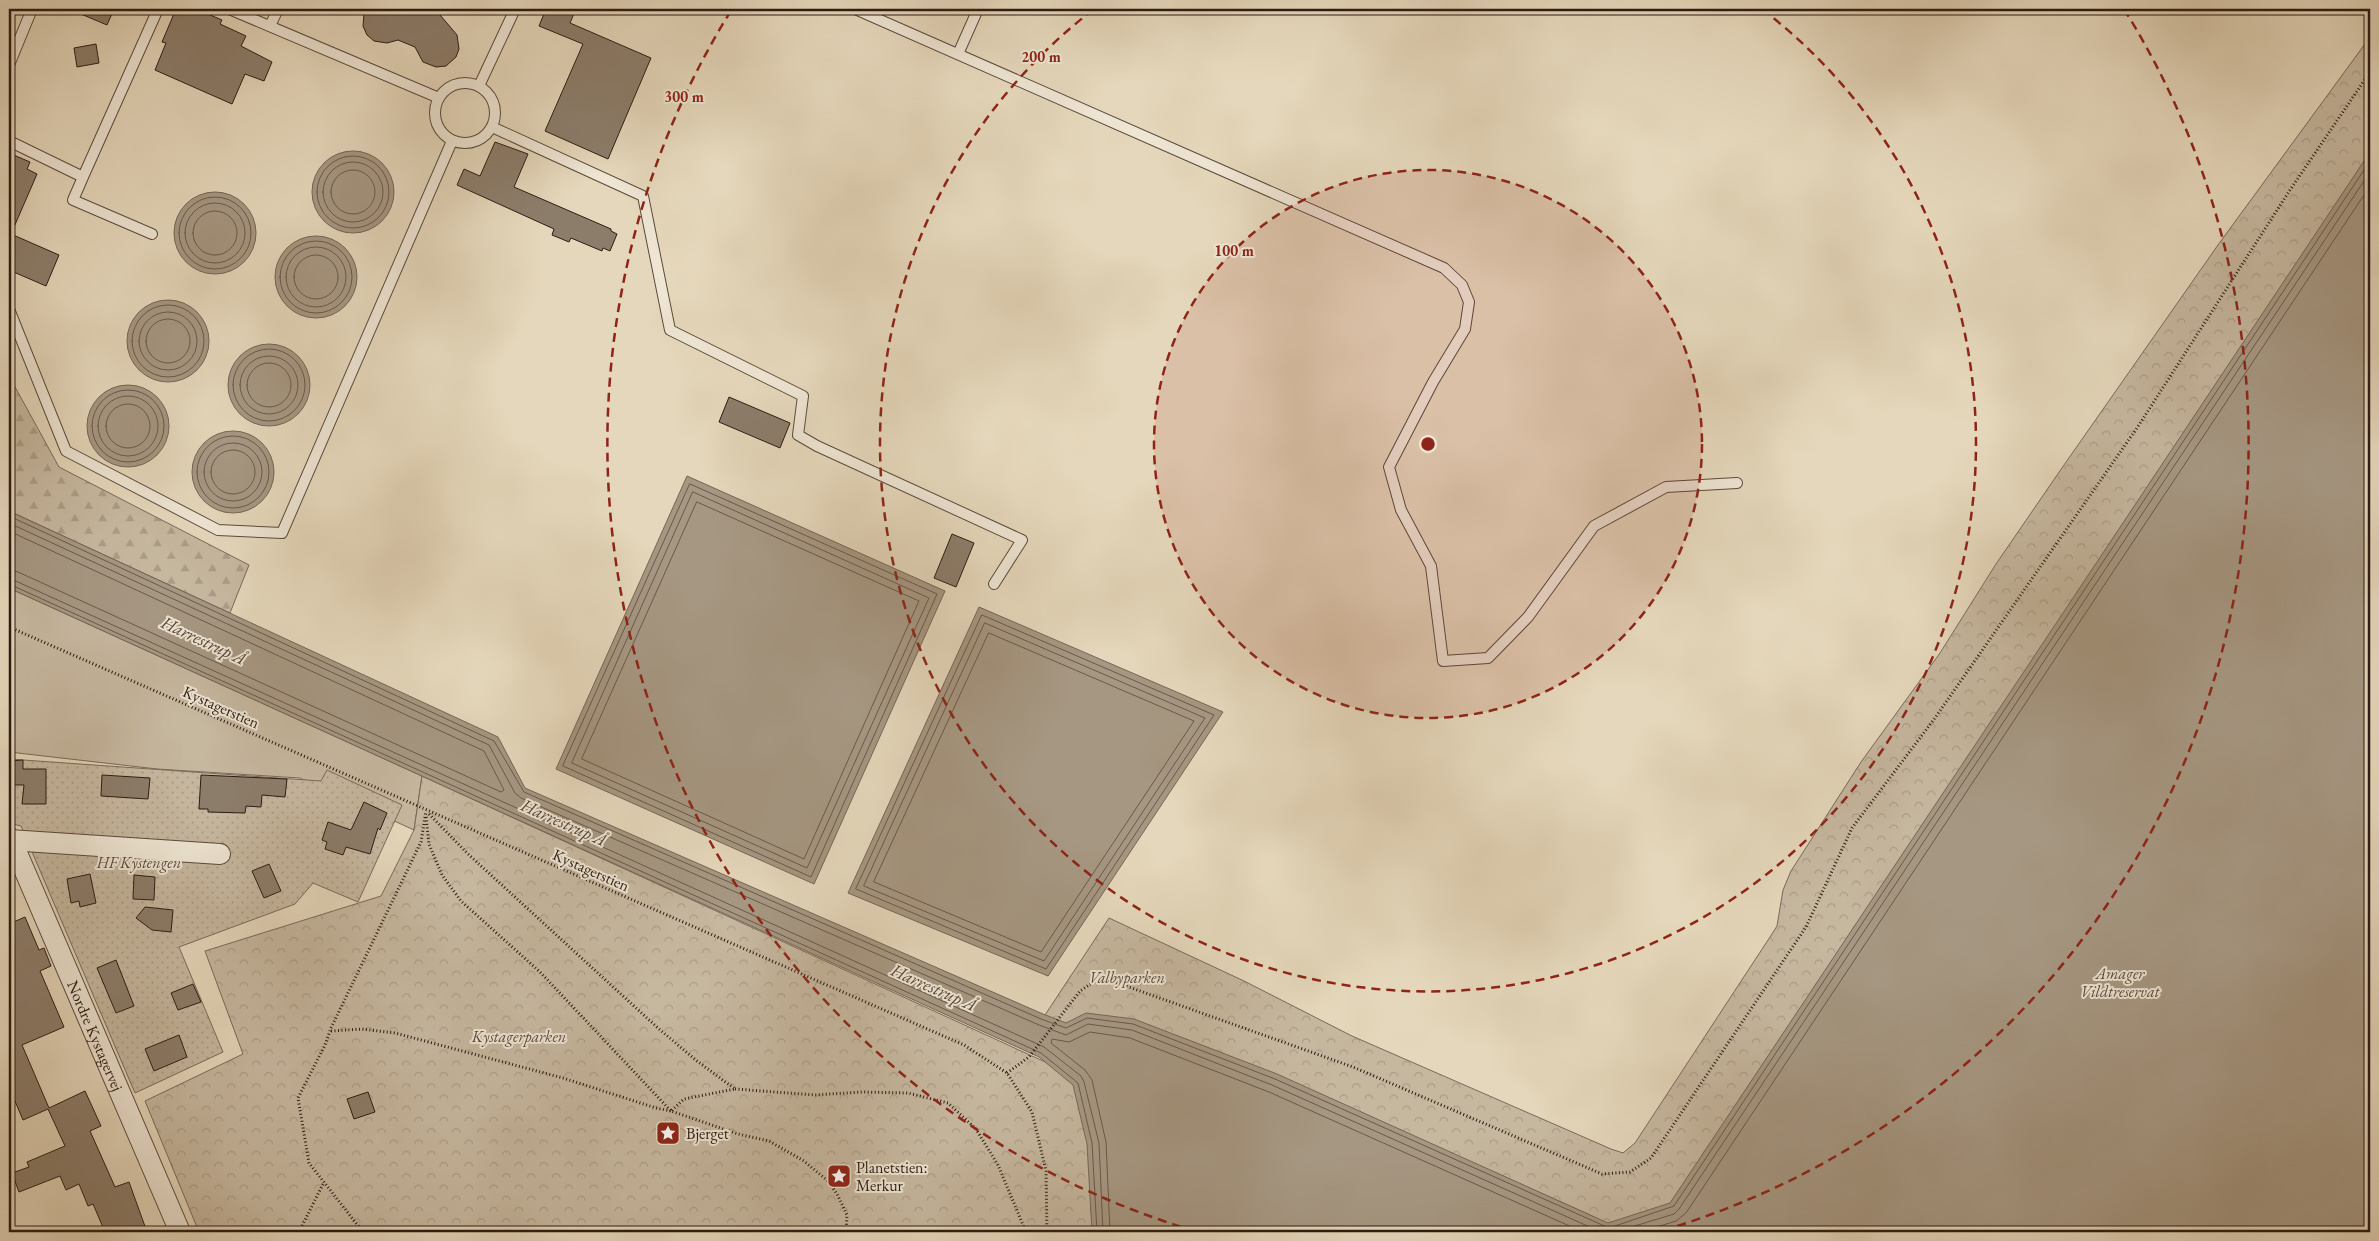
<svg xmlns="http://www.w3.org/2000/svg" width="2379" height="1241" font-family="'EB Garamond',serif">
<style>
.grass{fill:#c6b79f;stroke:#79695a}
.forest{fill:url(#forest-firs);stroke:#79695a}
.park{fill:url(#park-crowns);stroke:#79695a}
.garden{fill:url(#garden-dots);stroke:#79695a}
.water{fill:#a69782;stroke:#756556}
.lines{fill:none;stroke-linecap:round;stroke-linejoin:round}
.shore{stroke:#69594b;stroke-width:1}
.building{fill:#8c7d6b;stroke:#2c1b14}
.service-casing{stroke:#5a4a3e;stroke-width:12}
.minor-casing{stroke:#5a4a3e;stroke-width:22}
.path{stroke:#2c1b14;stroke-width:3;stroke-dasharray:1 2.5;stroke-linecap:butt}
.service{stroke:#eee5d3;stroke-width:10}
.minor{stroke:#eee5d3;stroke-width:20}
.ring{fill:none;stroke:#8f2418;stroke-width:2.5;stroke-dasharray:9 6}
.labels{text-anchor:middle;dominant-baseline:central;stroke-width:4;stroke-linejoin:round;paint-order:stroke}
.street-label{font-size:16px;fill:#2c1b14;stroke:#eee5d3}
.park-label{font-size:16px;font-style:italic;fill:#5a4a3e;stroke:#eee5d3}
.poi-label{font-size:16px;fill:#2c1b14;stroke:#eee5d3;text-anchor:start}
.water-label{font-size:18px;font-style:italic;fill:#57463a;stroke:#eee5d3}
.centre{fill:#8f2418;stroke:#eee5d3;stroke-width:2.5}
.ring-label{font-size:15px;text-anchor:middle;font-weight:bold;fill:#8f2418;stroke:#eee5d3;stroke-width:4;stroke-linejoin:round;paint-order:stroke}
</style>
<defs>
<pattern id="forest-firs" width="22" height="20" patternUnits="userSpaceOnUse" patternTransform="scale(1.25)"><rect width="22" height="20" fill="#c6b79f"/><path d="M5 1l3.5 6h-7zM16 11l3.5 6h-7z" fill="#aa9d88"/></pattern>
<pattern id="park-crowns" width="20" height="18" patternUnits="userSpaceOnUse" patternTransform="scale(1.25)"><rect width="20" height="18" fill="#c6b79f"/><path d="M2 6a3 3 0 1 1 6 0M12 15a3 3 0 1 1 6 0" fill="none" stroke="#aa9d88"/></pattern>
<pattern id="garden-dots" width="8" height="8" patternUnits="userSpaceOnUse" patternTransform="scale(1.25)"><rect width="8" height="8" fill="#c6b79f"/><path d="M2 2h.1M6 6h.1" fill="none" stroke="#aa9d88" stroke-width="1.8" stroke-linecap="round"/></pattern>
</defs>
<rect width="100%" height="100%" fill="#e5d7bb"/>
<filter id="stains"><feTurbulence type="fractalNoise" baseFrequency=".004" numOctaves="4"/><feColorMatrix values="0 0 0 0 .2 0 0 0 0 .09 0 0 0 0 .02 0 0 0 .5 -.17"/></filter>
<radialGradient id="worn" r=".72"><stop offset=".6" stop-color="#630" stop-opacity="0"/><stop offset="1" stop-color="#630" stop-opacity=".3"/></radialGradient>
<path class="grass" d="M9,588L422,776L414,830L300,778L157,769L9,752Z"/>
<path class="forest" d="M9,376L59,467L249,565L230,613L9,511Z"/>
<path class="park" d="M2370,37V1232H199L145,1101L243,1054L205,951L381,896L414,830L422,776L1043,1061L1590,1215L1324,1098L1043,1018L1109,918L1244,981L1352,1036L1611,1149L1623,1153L1635,1143L1770,937L1777,926L1783,890L1791,871L1861,762L1940,653L1996,564L2064,465L2218,245Z"/>
<path class="garden" d="M9,759L321,781L327,770L402,805L358,902L313,883L295,904L179,947L223,1052L135,1093L21,826L9,823Z"/>
<path class="water" d="M312 192a41 41 0 1 1 82 0a41 41 0 1 1-82 0Z
M2370,152V1232H1092L1087,1144L1073,1085L1039,1057L9,588V511L498,737L525,788L1043,1014L1066,1023L1086,1013L1134,1019L1277,1074L1608,1223L1670,1203Z
M174 233a41 41 0 1 1 82 0a41 41 0 1 1-82 0Z
M275 277a41 41 0 1 1 82 0a41 41 0 1 1-82 0Z
M127 341a41 41 0 1 1 82 0a41 41 0 1 1-82 0Z
M228 385a41 41 0 1 1 82 0a41 41 0 1 1-82 0Z
M87 426a41 41 0 1 1 82 0a41 41 0 1 1-82 0Z
M192 472a41 41 0 1 1 82 0a41 41 0 1 1-82 0Z
M687,476L945,591L814,884L556,769Z
M979,607L1223,712L1048,976L848,893Z"/>
<g class="lines">
<path class="shore" d="M317 192a36 36 0 1 1 72 0a36 36 0 1 1-72 0Z
M323 192a30 30 0 1 1 60 0a30 30 0 1 1-60 0Z
M331 192a22 22 0 1 1 44 0a22 22 0 1 1-44 0Z
M179 233a36 36 0 1 1 72 0a36 36 0 1 1-72 0Z
M185 233a30 30 0 1 1 60 0a30 30 0 1 1-60 0Z
M193 233a22 22 0 1 1 44 0a22 22 0 1 1-44 0Z
M280 277a36 36 0 1 1 72 0a36 36 0 1 1-72 0Z
M286 277a30 30 0 1 1 60 0a30 30 0 1 1-60 0Z
M294 277a22 22 0 1 1 44 0a22 22 0 1 1-44 0Z
M132 341a36 36 0 1 1 72 0a36 36 0 1 1-72 0Z
M139 341a29 29 0 1 1 58 0a29 29 0 1 1-58 0Z
M146 341a22 22 0 1 1 44 0a22 22 0 1 1-44 0Z
M233 385a36 36 0 1 1 72 0a36 36 0 1 1-72 0Z
M240 385a29 29 0 1 1 58 0a29 29 0 1 1-58 0Z
M247 385a22 22 0 1 1 44 0a22 22 0 1 1-44 0Z
M92 426a36 36 0 1 1 72 0a36 36 0 1 1-72 0Z
M98 426a30 30 0 1 1 60 0a30 30 0 1 1-60 0Z
M106 426a22 22 0 1 1 44 0a22 22 0 1 1-44 0Z
M197 472a36 36 0 1 1 72 0a36 36 0 1 1-72 0Z
M204 472a29 29 0 1 1 58 0a29 29 0 1 1-58 0Z
M211 472a22 22 0 1 1 44 0a22 22 0 1 1-44 0Z
M690,484L937,594L811,877L563,766Z
M693,492L929,598L807,868L572,763Z
M697,502L919,601L804,859L582,759Z
M9,516L494,741L524,792L1041,1019L1066,1028L1087,1018L1133,1024L1275,1079L1609,1228L1674,1206L2370,161
M9,523L489,745L515,793L521,798L1039,1025L1066,1035L1088,1024L1132,1030L1272,1085L1601,1232
M9,531L484,751L504,790L501,792L18,572L9,570
M9,578L1044,1047L1081,1076L1084,1082L1099,1143L1103,1232
M9,584L1041,1053L1078,1083L1092,1143L1097,1232
M982,615L1214,715L1046,969L856,889Z
M985,623L1205,718L1044,961L864,886Z
M989,633L1194,721L1041,952L874,882Z
M1110,1232L1106,1142L1092,1080L1085,1070L1051,1043L1052,1039L1069,1042L1090,1032L1130,1038L1269,1092L1583,1232
M1615,1232L1674,1214L1679,1209L2370,172
M1640,1232L1676,1221L1686,1213L2370,186"/>
</g>
<path class="building" d="M69,9H114L107,25Z
M176,9H196L222,20L220,24L246,36L241,46L272,62L264,81L245,74L232,104L155,70L166,43L162,42Z
M368,9H435L457,35L459,49L456,57L446,66L436,67L423,62L415,47L398,40L387,43L374,41L367,35L363,26L364,14Z
M546,9H576L570,23L651,58L608,159L545,131L583,44L539,26Z
M96,44L99,63L77,67L74,48Z
M495,142L528,154L514,187L611,229V231L617,234L610,251L603,248L602,251L571,238L569,242L552,235L554,229L457,185L464,169L480,176Z
M9,153L30,162L27,169L37,174L11,234L59,255L46,286L9,270Z
M729,397L790,423L780,448L719,422Z
M952,534L974,543L956,587L934,578Z
M23,760V769H46V804H22L24,785H11V780H9V761Z
M102,775L150,778L148,799L101,796Z
M201,775L287,779L285,797L262,795L261,807L246,806L245,813L208,812V809H199Z
M364,802L387,813L380,830L378,828L370,854L346,847L343,855L325,849L327,842L322,840L328,822L351,830Z
M269,864L281,891L264,898L252,871Z
M90,874L96,903L80,907L79,901L71,903L67,879Z
M134,875L155,877L154,900L133,899Z
M145,907L173,910L171,932L152,930L136,918Z
M25,917L39,950L44,948L51,966L40,971L64,1027L22,1045L49,1108L85,1091L101,1126L90,1131L115,1187L129,1182L147,1232H105L93,1204L88,1206L79,1184L66,1190L60,1176L19,1192L12,1173L29,1167L27,1162L65,1146L48,1109L23,1120L9,1087V950L14,948L9,937V924Z
M116,960L134,1006L116,1013L97,968Z
M193,984L201,1002L178,1010L171,993Z
M179,1035L187,1057L154,1071L145,1049Z
M368,1092L375,1112L354,1119L347,1099Z"/>
<g class="lines">
<g class="service-casing">
<path id="service" d="M229,9L439,98
M855,9L1444,268L1462,285L1469,302L1465,329L1433,382L1389,467L1401,510L1431,566L1443,661L1488,658L1528,617L1594,526L1666,487L1737,483
M270,26L278,9
M958,54L978,9
M9,65L32,9
M435 113a30 30 0 1 1 60 0a30 30 0 1 1-60 0Z
M479,86L515,9
M492,127L643,196L670,330L803,396L798,435L817,446L1022,540L994,584
M9,141L83,177L158,9
M83,177L73,200L152,234
M9,309L66,451L218,530L282,533L452,141"/>
</g>
<g class="minor-casing">
<g id="minor">
<path id="s1" d="M11,839L180,1232"/>
<path d="M9,840L220,854"/>
</g>
</g>
<path class="path" d="M9,627L964,1045L1007,1073L1032,1112L1046,1171L1047,1232
M429,814L468,854L659,1029L697,1061L735,1089L684,1099L671,1111L738,1134L769,1141L804,1161L828,1181L837,1194L847,1215L846,1232
M426,817L429,844L442,875L461,901L540,972L671,1111
M331,1031L362,1029L395,1033L563,1078L656,1108L671,1111
M1007,1073L1029,1057L1080,991L1095,981H1112L1353,1067L1602,1174L1630,1172L1651,1158L1806,927L1852,828L1935,718L2137,428L2290,190L2370,72
M735,1089L815,1095L862,1092L908,1093L948,1103L976,1129L998,1165L1026,1232
M299,1232L324,1182
M363,1232L309,1163L298,1098L325,1045L331,1028L421,842L426,811"/>
<use href="#service" class="service"/>
<use href="#minor" class="minor"/>
</g>
<circle cx="1428" cy="444" r="274" fill="#8f2418" fill-opacity=".12"/>
<g class="ring">
<circle cx="1428" cy="444" r="274"/>
<path d="M1762 9A548 548 0 1 1 1094 9"/>
<path d="M1195 1231A821 821 0 0 1 732 9M2124 9A821 821 0 0 1 1661 1231"/>
</g>
<defs>
<g id="sight-square" transform="scale(1.25)"><rect x="-9" y="-9" width="18" height="18" rx="4" fill="#8f2418" stroke="#eee5d3"/><path d="M0-6L1.8-2.2L6-1.7L2.9 1.2L3.7 5.4L0 3.3L-3.7 5.4L-2.9 1.2L-6-1.7L-1.8-2.2Z" fill="#fff"/></g>
</defs>
<g fill-rule="evenodd">
<use href="#sight-square" x="668" y="1133"/>
<use href="#sight-square" x="839" y="1176"/>
</g>
<g class="labels">
<g class="street-label">
<text transform="translate(221 707) rotate(24)">Kystagerstien</text>
<text transform="translate(591 870) rotate(24)">Kystagerstien</text>
<text stroke="none"><textPath href="#s1" startOffset="214">Nordre Kystagervej</textPath></text>
</g>
<g class="park-label">
<text x="139" y="862">HF Kystengen</text>
<text x="2120" y="973">Amager<tspan x="2120" dy="18">Vildtreservat</tspan></text>
<text x="1127" y="977">Valbyparken</text>
<text x="519" y="1036">Kystagerparken</text>
</g>
<g class="poi-label">
<text x="686" y="1133">Bjerget</text>
<text x="856" y="1167">Planetstien:<tspan x="856" dy="18">Merkur</tspan></text>
</g>
<g class="water-label">
<text transform="translate(204 640) rotate(25)">Harrestrup Å</text>
<text transform="translate(564 822) rotate(24)">Harrestrup Å</text>
<text transform="translate(934 987) rotate(24)">Harrestrup Å</text>
</g>
</g>
<circle cx="1428" cy="444" r="8" class="centre"/>
<g class="ring-label">
<text x="1041" y="62">200 m</text>
<text x="684" y="102">300 m</text>
<text x="1234" y="256">100 m</text>
</g>
<rect width="2379" height="1241" fill="none" stroke="#e5d7bb" stroke-width="30"/>
<rect x="10" y="10" width="2359" height="1221" fill="none" stroke="#2c1b14" stroke-width="2.5"/>
<rect x="15" y="15" width="2349" height="1211" fill="none" stroke="#2c1b14"/>
<rect width="100%" height="100%" filter="url(#stains)"/>
<rect width="100%" height="100%" fill="url(#worn)"/>
</svg>
